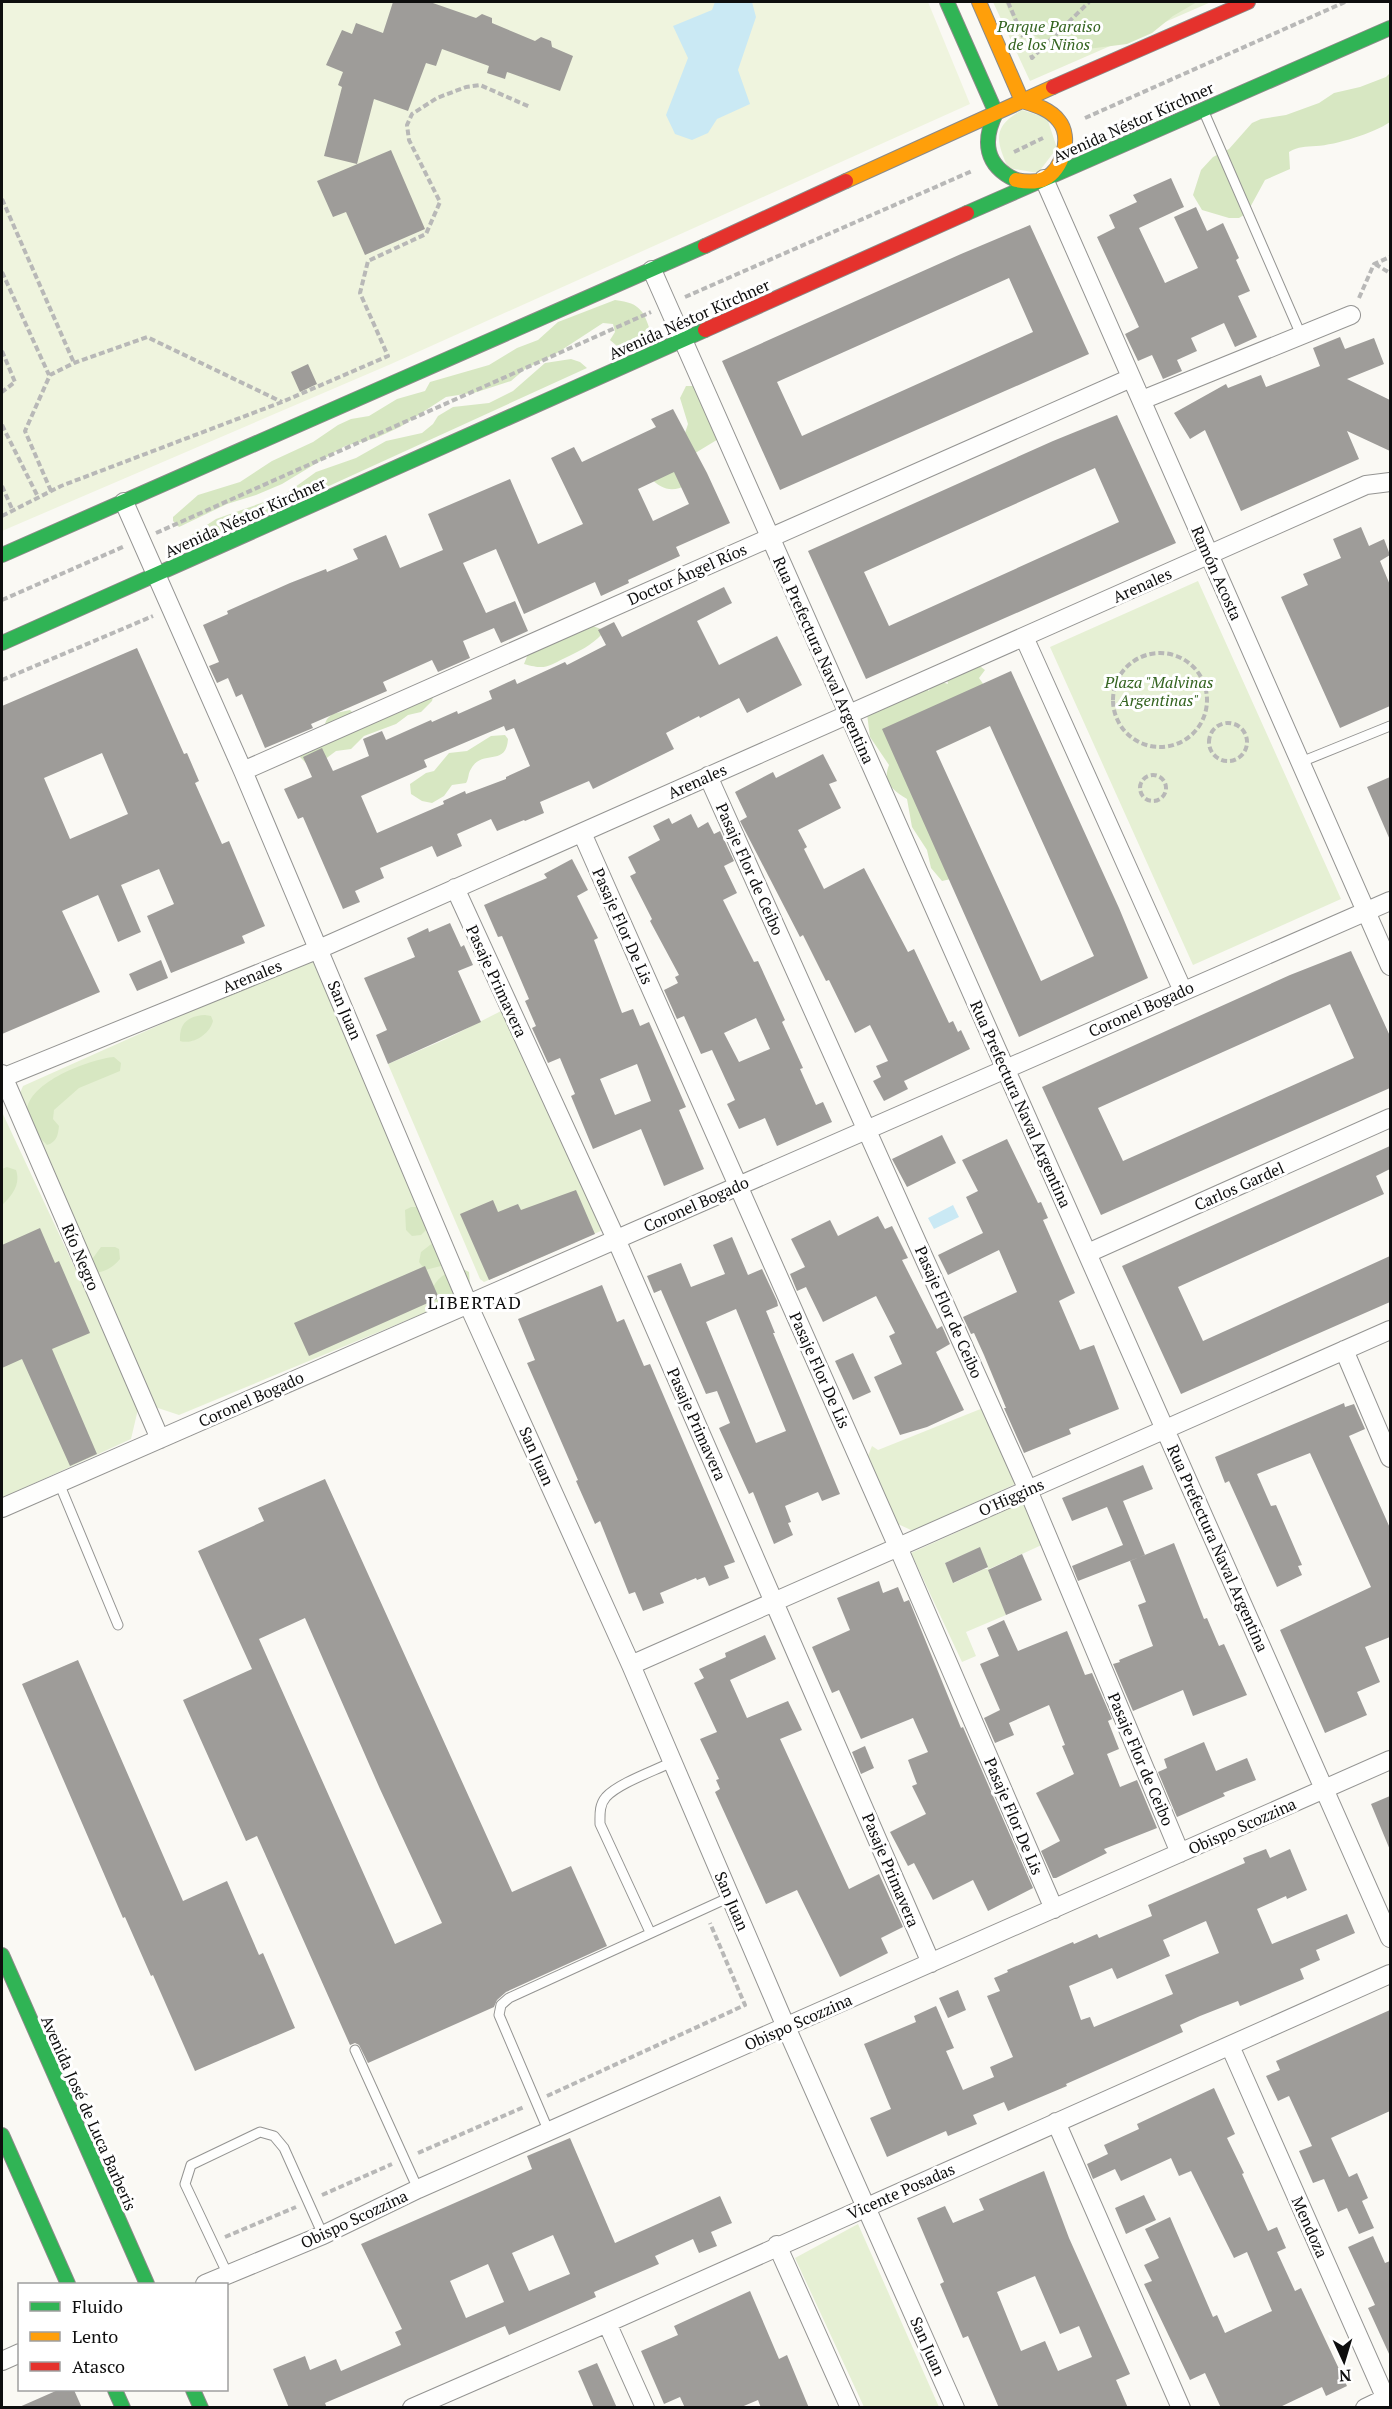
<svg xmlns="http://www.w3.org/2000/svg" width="1392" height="2409" font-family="'PT Serif',serif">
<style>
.green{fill:#e6f0d4;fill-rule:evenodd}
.forest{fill:#d7e7c2}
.pitch{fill:#eff4de}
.water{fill:#cae9f4}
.building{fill:#9e9c99;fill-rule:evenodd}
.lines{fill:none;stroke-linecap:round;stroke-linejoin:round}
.lane-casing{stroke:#949492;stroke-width:11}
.street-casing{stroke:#949492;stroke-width:20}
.fast-casing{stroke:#8b8a88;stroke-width:16}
.slow-casing{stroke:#8b8a88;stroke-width:16}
.jam-casing{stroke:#8b8a88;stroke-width:16}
.path{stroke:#b8b8b7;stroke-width:4;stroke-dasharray:6 3;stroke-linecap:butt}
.lane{stroke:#fefefd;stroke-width:9}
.street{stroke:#fefefd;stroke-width:18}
.fast{stroke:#30b455;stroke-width:14}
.slow{stroke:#ff9f0a;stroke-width:14}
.jam{stroke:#e5322d;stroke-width:14}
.labels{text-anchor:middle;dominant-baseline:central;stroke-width:6;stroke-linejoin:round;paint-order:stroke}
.park-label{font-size:16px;font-style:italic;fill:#346420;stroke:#fff}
.street-label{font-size:16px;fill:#0e0e0e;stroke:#fff}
.neighbourhood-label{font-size:18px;letter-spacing:1.5px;fill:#0e0e0e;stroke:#fff}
</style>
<rect width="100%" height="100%" fill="#faf9f4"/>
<path class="green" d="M993,2H1211L1030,81Z
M1022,110L1047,118L1057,148L1038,173L1008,168C996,140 992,127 1022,110Z
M1198,581L1341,899L1193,965L1050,647Z
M307,959L317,961L463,1297L179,1415L155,1407L20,1093L23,1086Z
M505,1009L603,1230L484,1282L480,1279L388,1064L446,1039Z
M2,1112L139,1405L131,1439L2,1498Z
M988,1406L1022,1481L913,1531L898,1524L868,1456L872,1446L878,1450Z
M1026,1501L1046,1543L989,1569L1006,1615L966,1632L976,1656L962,1662L911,1553ZM980,1548L988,1569H984L954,1583L945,1563Z
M858,2224L939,2407H864L795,2258Z"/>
<path class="forest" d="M1005,2H1197L1173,16L1152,33L1127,44L1064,52C1047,45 1037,34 1017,28Z
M1390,73V122C1374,133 1336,145 1316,146C1305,147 1299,146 1289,152L1290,169L1265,180L1247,213L1239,218H1229L1202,210L1193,195L1201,170L1213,157L1229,149L1252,123L1261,119L1286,115L1319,103L1334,93L1360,87L1386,77Z
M615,300C642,303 644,312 652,336L617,346L610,340L615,332L613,324L603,323L557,353L525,369L511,381L477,392L446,397L400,427L376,438L345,446L282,484L256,495L227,504L179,527L173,521V517L198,495L240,482L272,461L313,442L338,425L351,419L369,416L397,399L425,391L430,382L489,365L517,348L538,340L558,322Z
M571,359L580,362L587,368L191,549L183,545L184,540L216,519L284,495L316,472L356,458L386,441L422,433L433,424L438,416L453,407L489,403L513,391L545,363Z
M686,386H695L720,438L692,455L687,485C671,493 662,489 650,478L685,433L688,424L680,398Z
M590,625L601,629L602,634C591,646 579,651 565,658C546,667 546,670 524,664L528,654Z
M977,664L985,670L979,678L986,688L926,718L951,879L942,881L931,868L927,850L912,827L907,799C893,791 882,782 889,765L870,737L867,714L894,701L901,702L907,695L926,688L929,691L930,687L942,682L948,684L947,678Z
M429,694L433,697L432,701L421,712L408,715L396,724L364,736L351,749L336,751L320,763L307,764L300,757L301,753L323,728L327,719L332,714L350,710L359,719Z
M505,735L508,739C506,768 482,748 471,769C468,773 469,778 466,783L452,785L444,796L432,803L422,801L411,794L410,784L426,773L434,771L449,753L467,751L491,736Z
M205,1015L211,1016L213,1021C210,1034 193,1045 180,1041C179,1023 188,1016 205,1015Z
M114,1057L121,1063L120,1071L79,1088L54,1110L53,1119L59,1126C58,1135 57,1142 47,1145C38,1136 28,1127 27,1113C25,1083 90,1059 114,1057Z
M7,1167L16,1170C21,1184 12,1196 2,1205V1169Z
M411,1207H424L432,1224L421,1235L412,1236L406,1230L405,1210Z
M439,1238L452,1242L453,1251L441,1266L425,1270L419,1262L421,1252Z
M101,1247H115L119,1249L120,1259C112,1268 103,1274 91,1272L90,1262Z
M461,1268L469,1272L470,1286L457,1301L442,1307L430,1297C434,1279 443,1273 461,1268Z"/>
<path class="pitch" d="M2,2H928L970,104L391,364L2,531Z"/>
<path class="water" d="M715,2H752L756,17L738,70L750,104L717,119L708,133L692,140L675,134L666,115L688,58L673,26L712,10Z
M953,1205L959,1217L934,1229L928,1218Z"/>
<path class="building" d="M393,2H430L476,18L482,14L492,18V23L535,41L541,37L551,41L552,47L573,56L560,91L507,72L505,79L487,73L489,66L442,49L436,66L426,63L408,111L374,99L357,164L324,156L342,87L338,85L343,72L326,65L342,30L352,34L356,23L383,33Z
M391,150L425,229L365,255L346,212L333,217L317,181Z
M1171,178L1184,207L1139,228L1165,283L1198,268L1174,217L1196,207L1207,231L1223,223L1239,258L1236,260L1250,291L1238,296L1257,337L1235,347L1224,323L1191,338L1197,351L1177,360L1182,371L1163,379L1152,355L1138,361L1125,334L1139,327L1097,237L1115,228L1109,215L1137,202L1133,195Z
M1030,225L1089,354L780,490L722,361L961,254ZM1009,278L1033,332L802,436L777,382Z
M1340,337L1345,349L1374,338L1384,364L1347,379L1390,400V451L1347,431L1359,459L1241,511L1205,430L1190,439L1174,413L1226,384L1228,388L1261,375L1266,387L1320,366L1313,348Z
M308,364L317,384L300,392L291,372Z
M673,409L707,473L730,523L676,547L680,556L628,580L629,583L601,596L595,582L524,614L496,549L463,563L486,613L515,601L528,631L501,643L494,628L463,641L470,658L438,672L432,660L383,682L387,691L311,724L313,728L265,748L242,694L236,697L228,678L217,683L209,666L219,662L203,625L228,614L227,611L290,583L326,569L327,572L358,559L353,549L386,535L400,568L443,550L428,514L510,479L538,544L583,524L551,458L574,447L582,462L656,427L651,419ZM674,472L689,504L653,521L638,489Z
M1117,415L1176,543L866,679L808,551L1053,441ZM1095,468L1119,522L889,626L864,572Z
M1361,527L1369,546L1384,539L1390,555L1380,561L1390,585V706L1340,728L1281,597L1308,585L1303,574L1341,558L1333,539Z
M724,587L732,603L697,621L719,665L777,636L802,685L747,713L739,698L700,718L699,716L666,733L674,749L593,789L589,781L540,802L544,813L525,821L524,820L497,831L491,819L457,834L462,846L437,857L432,846L380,868L384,878L355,891L360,902L343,909L303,817L298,819L284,789L312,777L303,757L322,748L333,771L369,756L363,739L382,731L386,740L431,720L432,722L457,711L458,714L492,699L489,691L515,679L517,684L565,662L567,665L606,645L598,630L614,622L622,637ZM504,726L506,731L514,728L530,766L506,777V779L466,794L465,791L443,801L444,804L377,833L361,796L427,767L424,760Z
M137,648L184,754L187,753L199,781L195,783L222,844L229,841L265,926L242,936L245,943L171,973L147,916L174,904L159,869L121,885L141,932L118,942L98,895L62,911L100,992L2,1034V706ZM102,753L128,814L70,839L44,778Z
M1011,671L1119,908L1148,978L1019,1037L882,729ZM990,726L1094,956L1041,981L936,751Z
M823,754L837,781L829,784L841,808L798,830L807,847L804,849L824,889L864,868L908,952L914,949L949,1023L953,1021L958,1032L961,1030L970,1049L904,1081L908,1089L884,1101L873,1081L881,1077L876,1066L888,1061L870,1025L855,1033L829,980L826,981L803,935L800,937L740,821L747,817L735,792L773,772L776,778Z
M1390,777V840L1367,787Z
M691,814L698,828L708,822L714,834L720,831L734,861L724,866L737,893L723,900L754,962L758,961L785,1020L782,1022L803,1068L800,1069L816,1105L823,1102L832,1122L777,1146L765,1118L739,1129L727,1104L735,1100L712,1050L701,1054L684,1016L677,1019L664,990L678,983L675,977L679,975L650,921L652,919L630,876L636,873L628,857L660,840L653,826L669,818L672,824ZM756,1018L770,1049L739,1062L724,1033Z
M572,859L588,890L577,896L598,938L594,940L622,1013L633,1009L640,1026L649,1022L686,1107L679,1110L704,1169L664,1186L641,1129L593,1149L571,1096L575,1094L560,1058L548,1063L532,1028L536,1026L525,1001L529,999L502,936L498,937L484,905L547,878L544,874ZM637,1064L651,1101L615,1115L600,1079Z
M450,923L461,947L464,945L473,965L458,971L481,1022L388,1064L376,1035L387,1030L364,978L415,957L407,938L428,928L429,932Z
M1351,951L1390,1036V1088L1101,1215L1042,1087L1290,975ZM1330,1004L1354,1058L1123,1161L1098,1108Z
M161,960L168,978L137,991L129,974Z
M942,1135L956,1163L907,1187L892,1159Z
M1007,1139L1038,1203L1041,1202L1048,1218L1043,1220L1075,1293L1059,1301L1080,1350L1094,1345L1119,1409L1069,1429L1071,1434L1024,1453L1004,1408H1006L984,1355L974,1333L971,1334L963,1317L1017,1292L999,1250L948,1275L938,1255L983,1233L966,1197L978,1191L962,1160Z
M1390,1146V1169L1376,1176L1384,1194L1178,1287L1203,1341L1390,1256V1302L1181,1394L1122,1266Z
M576,1190L595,1234L489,1280L460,1214L493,1200L498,1212L518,1204L521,1210Z
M878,1216L885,1229L892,1226L908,1258L902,1260L937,1329L942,1326L950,1344L936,1352L964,1410L927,1427L900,1435L874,1377L902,1364L889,1336L895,1333L876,1296L823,1322L806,1287L797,1291L790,1274L805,1267L791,1239L830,1220L838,1236Z
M40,1228L55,1263L59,1261L90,1333L52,1349L97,1454L70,1466L22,1359L2,1368V1245Z
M732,1237L748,1275L762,1269L777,1301L778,1306L766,1311L775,1333H773L840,1494L822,1501L818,1492L785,1506L791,1522L788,1523L793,1535L774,1544L753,1492L749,1494L719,1428L730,1423L717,1391L706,1394L661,1290L654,1293L647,1276L681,1263L691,1287L725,1274L713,1245ZM736,1309L786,1431L756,1443L706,1322Z
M425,1266L439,1298L309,1356L294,1323Z
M602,1285L617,1322L624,1319L644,1366L650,1364L735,1562L724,1566L729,1578L709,1586L705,1577L697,1580L696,1578L660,1593L664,1603L643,1611L635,1592L629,1594L600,1521L595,1524L576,1481L578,1480L527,1363L535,1360L518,1319Z
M853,1353L871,1392L853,1400L835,1361Z
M1344,1403L1345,1407L1354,1404L1365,1429L1349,1436L1390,1528V1637L1365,1647L1380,1682L1357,1692L1367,1715L1325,1733L1280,1630L1371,1587L1310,1453L1257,1474L1271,1506L1276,1505L1302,1565L1298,1566L1302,1575L1277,1587L1229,1481L1225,1483L1215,1457Z
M1143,1465L1153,1489L1123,1501L1145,1555L1078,1581L1072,1566L1123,1545L1107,1507L1072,1521L1062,1498Z
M325,1479L512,1892L571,1866L607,1946L506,1992L497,2000L494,2007L368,2063L359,2045L355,2043L350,2045L257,1836L246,1841L183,1700L252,1669L198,1551L264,1521L258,1508ZM305,1618L380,1789L442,1923L395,1944L259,1639Z
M1174,1543L1204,1619L1207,1618L1219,1646L1224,1644L1247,1695L1193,1716L1183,1690L1133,1711L1113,1664L1120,1662L1119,1660L1153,1646L1138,1605L1146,1602L1130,1561Z
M980,1547L988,1567L953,1583L945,1563Z
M1022,1554L1042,1600L1006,1615L988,1570Z
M879,1581L883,1593L898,1587L904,1602L909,1600L961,1728L963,1727L1033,1888L988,1911L973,1880L933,1900L914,1863L908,1866L890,1832L926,1814L912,1786L917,1784L908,1760L928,1752L913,1718L861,1739L839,1690L832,1693L812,1647L850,1630L837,1598Z
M1004,1620L1018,1651L1067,1631L1085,1675L1092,1673L1112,1719L1108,1721L1119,1749L1107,1754L1120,1787L1137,1780L1157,1828L1104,1849L1107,1853L1056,1878H1053L1041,1851L1060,1841L1036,1793L1074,1774L1062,1746L1065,1745L1049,1705L1009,1723L1014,1735L995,1743L984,1718L1000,1710L980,1664L999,1656L987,1628Z
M765,1635L776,1659L730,1680L747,1718L788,1701L802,1730L780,1739L849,1889L879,1874L903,1927L881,1938L888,1953L840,1977L797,1890L766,1904L715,1792L720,1789L716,1780L719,1779L700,1739L717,1732L694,1683L704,1678L699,1669L726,1657L725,1653Z
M78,1660L183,1901L227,1881L259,1955L263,1953L295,2028L195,2071L153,1975L151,1976L125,1917L123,1918L22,1684Z
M1204,1742L1216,1771L1247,1758L1256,1780L1223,1793L1225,1796L1177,1817L1158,1772L1167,1768L1164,1759Z
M865,1746L874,1768L861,1774L852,1752Z
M1390,1796V1850L1371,1804Z
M1266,1849L1270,1858L1290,1849L1307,1890L1287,1899L1286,1896L1257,1909L1272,1944L1347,1914L1355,1933L1316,1950L1320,1960L1300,1969L1304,1979L1240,2006L1238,2001L1200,2016L1180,2025L1183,2032L1066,2084L1067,2086L1008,2111L1004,2102L973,2115L977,2124L948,2136L946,2131L887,2157L870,2118L891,2109L864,2044L916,2022L914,2016L936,2006L954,2048L946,2051L963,2090L994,2077L990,2067L1013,2057L987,1996L1000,1991L994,1978L1008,1972L1007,1970L1073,1942L1074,1944L1097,1934L1099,1938L1152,1916L1148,1905L1245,1863L1243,1858ZM1206,1921L1219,1953L1165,1975L1173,1994L1094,2027L1090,2017L1081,2020L1069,1986L1112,1968L1117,1979L1170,1956L1163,1940Z
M958,1990L966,2010L948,2018L939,1998Z
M1390,2010V2111L1331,2138L1349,2177L1357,2173L1368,2198L1362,2201L1374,2228L1359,2234L1347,2208L1338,2212L1324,2179L1313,2183L1299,2151L1312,2146L1289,2096L1278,2101L1266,2076L1280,2070L1276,2061Z
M1214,2088L1235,2134L1227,2138L1244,2173L1242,2174L1268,2231L1277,2227L1286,2248L1277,2252L1295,2291L1301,2288L1347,2386L1326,2396L1322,2387L1278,2408H1221L1205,2373L1190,2380L1144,2284L1152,2281L1144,2265L1159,2258L1145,2229L1170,2217L1213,2317L1217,2315L1225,2333L1272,2311L1247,2252L1234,2258L1191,2171L1179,2176L1171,2158L1121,2181L1115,2169L1093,2179L1087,2164L1108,2154L1104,2145L1139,2129L1137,2124Z
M570,2138L615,2243L720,2196L732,2223L711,2232L717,2246L699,2253L693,2239L655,2256L659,2264L594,2292L596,2297L509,2335L505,2326L325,2403L327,2408H289L273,2369L305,2356L310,2370L336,2359L341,2371L401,2345L395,2332L402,2329L361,2244L532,2169L527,2156ZM553,2235L570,2274L529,2291L512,2253ZM488,2264L504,2302L466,2318L450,2281Z
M1044,2171L1069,2238L1130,2374L1116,2380L1128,2408H999L968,2336L963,2338L940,2284L944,2282L917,2218L945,2206L953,2223L984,2210L979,2199ZM1035,2276L1060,2334L1079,2326L1092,2357L1058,2371L1045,2341L1021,2351L997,2292Z
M1144,2195L1156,2220L1126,2234L1115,2208Z
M1373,2236L1385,2263L1390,2261V2356L1368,2308L1375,2305L1348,2247Z
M750,2291L779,2359L787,2355L809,2408H761L758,2400L739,2408H685L680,2397L664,2404L641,2351L678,2335L674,2326Z
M597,2363L617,2408H594L578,2371Z
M58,2390H74L82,2408H17Z"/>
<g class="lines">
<g class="lane-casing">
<path id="lane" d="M1204,112L1301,335
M1301,762L1390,726
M59,1483L118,1625
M650,1932L600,1824C600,1815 599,1805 606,1797C619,1783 654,1771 672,1762
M355,2050L418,2189
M549,2132L499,2015L501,2005L509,1998L730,1897
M228,2275L185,2184L191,2165L260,2132L274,2136L284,2148L323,2235"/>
</g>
<g class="street-casing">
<path id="street" d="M1044,179L1390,966
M652,270L1390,1938
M1142,400L1351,315
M124,502L243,771L468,1304L631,1665L786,2027L955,2408
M1024,637L1183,991
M243,771L1131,378
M708,776L1028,1490L1180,1853
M582,833L898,1547L1054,1909
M455,888L616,1239L931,1963
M2,1074L160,1439
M2,1078L319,949L1366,485L1390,482
M1088,1253L1390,1118
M1344,1350L1390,1458
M2,1508L1390,901
M631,1665L1390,1330
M1230,2046L1390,2408
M1056,2122L1181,2408
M777,2245L850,2408
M205,2284L323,2235L418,2189L1390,1760
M607,2323L645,2408
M2,2361L20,2353
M412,2408L607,2323L1390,1974
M1365,2408L1390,2396"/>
</g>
<g class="fast-casing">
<path id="fast" d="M947,2L996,113
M996,113C982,141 985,166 1016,180
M967,213L1390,28
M2,555L705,246
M2,643L705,330
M2,1955L147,2284
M2,2135L68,2284
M115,2390L123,2408
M193,2390L201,2408"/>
</g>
<g class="slow-casing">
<path id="slow" d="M979,2L1022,101C1035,105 1050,109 1059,121C1072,137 1063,170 1044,179C1035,183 1026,182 1016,180
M846,181L1053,87"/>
</g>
<g class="jam-casing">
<path id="jam" d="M1053,87L1248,2
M705,246L846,181
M705,330L967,213"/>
</g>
<path class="path" d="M1008,2L1023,37
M1031,55L1032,58L1089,2
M1085,118L1345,2
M1014,152L1043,138
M2,199L74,363
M1375,264L1390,273
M2,272L49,375
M685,297L972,171
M1359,298L1374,264L1390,257
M2,351L15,382L2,392
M2,425L38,497
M2,486L13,511
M51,491L25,431L50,375L74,363L147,337L282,402
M2,516L61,486L282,402L388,356L360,293L368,261L426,234L440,202L409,140L407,125L412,114L437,98L466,87L480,85L530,107
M156,533L651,312
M2,600L125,546
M1113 700a47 47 0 1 1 94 0a47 47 0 1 1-94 0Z
M2,680L153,616
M1209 742a19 19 0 1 1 38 0a19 19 0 1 1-38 0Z
M1140 788a13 13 0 1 1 26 0a13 13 0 1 1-26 0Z
M547,2096L745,2005L710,1923
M418,2153L524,2107
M322,2195L392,2164
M225,2237L296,2207"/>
<use href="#lane" class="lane"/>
<use href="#street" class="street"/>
<use href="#fast" class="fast"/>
<use href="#slow" class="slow"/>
<use href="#jam" class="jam"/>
</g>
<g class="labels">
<g class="park-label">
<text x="1049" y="26">Parque Paraiso<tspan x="1049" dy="18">de los Niños</tspan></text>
<text x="1159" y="682">Plaza "Malvinas<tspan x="1159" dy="18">Argentinas"</tspan></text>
</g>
<g class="street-label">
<text transform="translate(1133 122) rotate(-24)">Avenida Néstor Kirchner</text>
<text transform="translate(689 319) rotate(-24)">Avenida Néstor Kirchner</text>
<text transform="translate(245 517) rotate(-24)">Avenida Néstor Kirchner</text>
<text transform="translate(1217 573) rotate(66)">Ramón Acosta</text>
<text transform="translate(687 574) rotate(-24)">Doctor Ángel Ríos</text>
<text transform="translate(1142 585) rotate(-24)">Arenales</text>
<text transform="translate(824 660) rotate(66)">Rua Prefectura Naval Argentina</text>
<text transform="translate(697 781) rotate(-24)">Arenales</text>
<text transform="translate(750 869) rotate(66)">Pasaje Flor de Ceibo</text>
<text transform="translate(623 926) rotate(66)">Pasaje Flor De Lis</text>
<text transform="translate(252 976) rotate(-22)">Arenales</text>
<text transform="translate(497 981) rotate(65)">Pasaje Primavera</text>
<text transform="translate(1141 1009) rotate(-24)">Coronel Bogado</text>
<text transform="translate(345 1010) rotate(67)">San Juan</text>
<text transform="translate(1021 1104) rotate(66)">Rua Prefectura Naval Argentina</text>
<text transform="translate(1239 1186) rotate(-24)">Carlos Gardel</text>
<text transform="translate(696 1204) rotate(-24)">Coronel Bogado</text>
<text transform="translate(81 1257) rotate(67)">Río Negro</text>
<text transform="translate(949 1312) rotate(66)">Pasaje Flor de Ceibo</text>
<text transform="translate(820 1370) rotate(66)">Pasaje Flor De Lis</text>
<text transform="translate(251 1399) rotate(-24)">Coronel Bogado</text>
<text transform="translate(697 1424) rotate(66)">Pasaje Primavera</text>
<text transform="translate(537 1456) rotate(66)">San Juan</text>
<text transform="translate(1011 1497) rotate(-24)">O'Higgins</text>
<text transform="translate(1218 1548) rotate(66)">Rua Prefectura Naval Argentina</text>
<text transform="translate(1141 1759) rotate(67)">Pasaje Flor de Ceibo</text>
<text transform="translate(1014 1816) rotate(67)">Pasaje Flor De Lis</text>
<text transform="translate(1242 1826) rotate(-24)">Obispo Scozzina</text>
<text transform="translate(891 1870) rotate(67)">Pasaje Primavera</text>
<text transform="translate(732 1901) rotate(67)">San Juan</text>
<text transform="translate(798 2022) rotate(-24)">Obispo Scozzina</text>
<text transform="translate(89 2113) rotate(66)">Avenida José de Luca Barberis</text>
<text transform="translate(901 2191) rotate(-24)">Vicente Posadas</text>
<text transform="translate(354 2219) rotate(-25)">Obispo Scozzina</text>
<text transform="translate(1310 2227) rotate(66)">Mendoza</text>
<text transform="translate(928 2346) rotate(66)">San Juan</text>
</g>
<g class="neighbourhood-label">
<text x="475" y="1302">LIBERTAD</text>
</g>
</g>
<rect width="1392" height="2409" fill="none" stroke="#0e0e0e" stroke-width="6"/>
<rect x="18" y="2283" width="210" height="108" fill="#ffffff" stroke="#9f9f9f" stroke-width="1.5"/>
<rect x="30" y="2302" width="30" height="9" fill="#30b455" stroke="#9f9f9f" stroke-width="1.5"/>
<text x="72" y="2313" font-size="18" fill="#0e0e0e">Fluido</text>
<rect x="30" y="2332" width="30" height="9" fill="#ff9f0a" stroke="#9f9f9f" stroke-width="1.5"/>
<text x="72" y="2343" font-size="18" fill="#0e0e0e">Lento</text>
<rect x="30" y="2362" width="30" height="9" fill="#e5322d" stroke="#9f9f9f" stroke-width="1.5"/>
<text x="72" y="2373" font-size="18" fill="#0e0e0e">Atasco</text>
<g transform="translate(1344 2361) rotate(176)" stroke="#ffffff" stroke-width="4.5" paint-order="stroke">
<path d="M0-4.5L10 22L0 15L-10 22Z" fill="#0e0e0e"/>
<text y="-9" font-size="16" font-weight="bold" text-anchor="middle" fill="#0e0e0e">N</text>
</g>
</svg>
